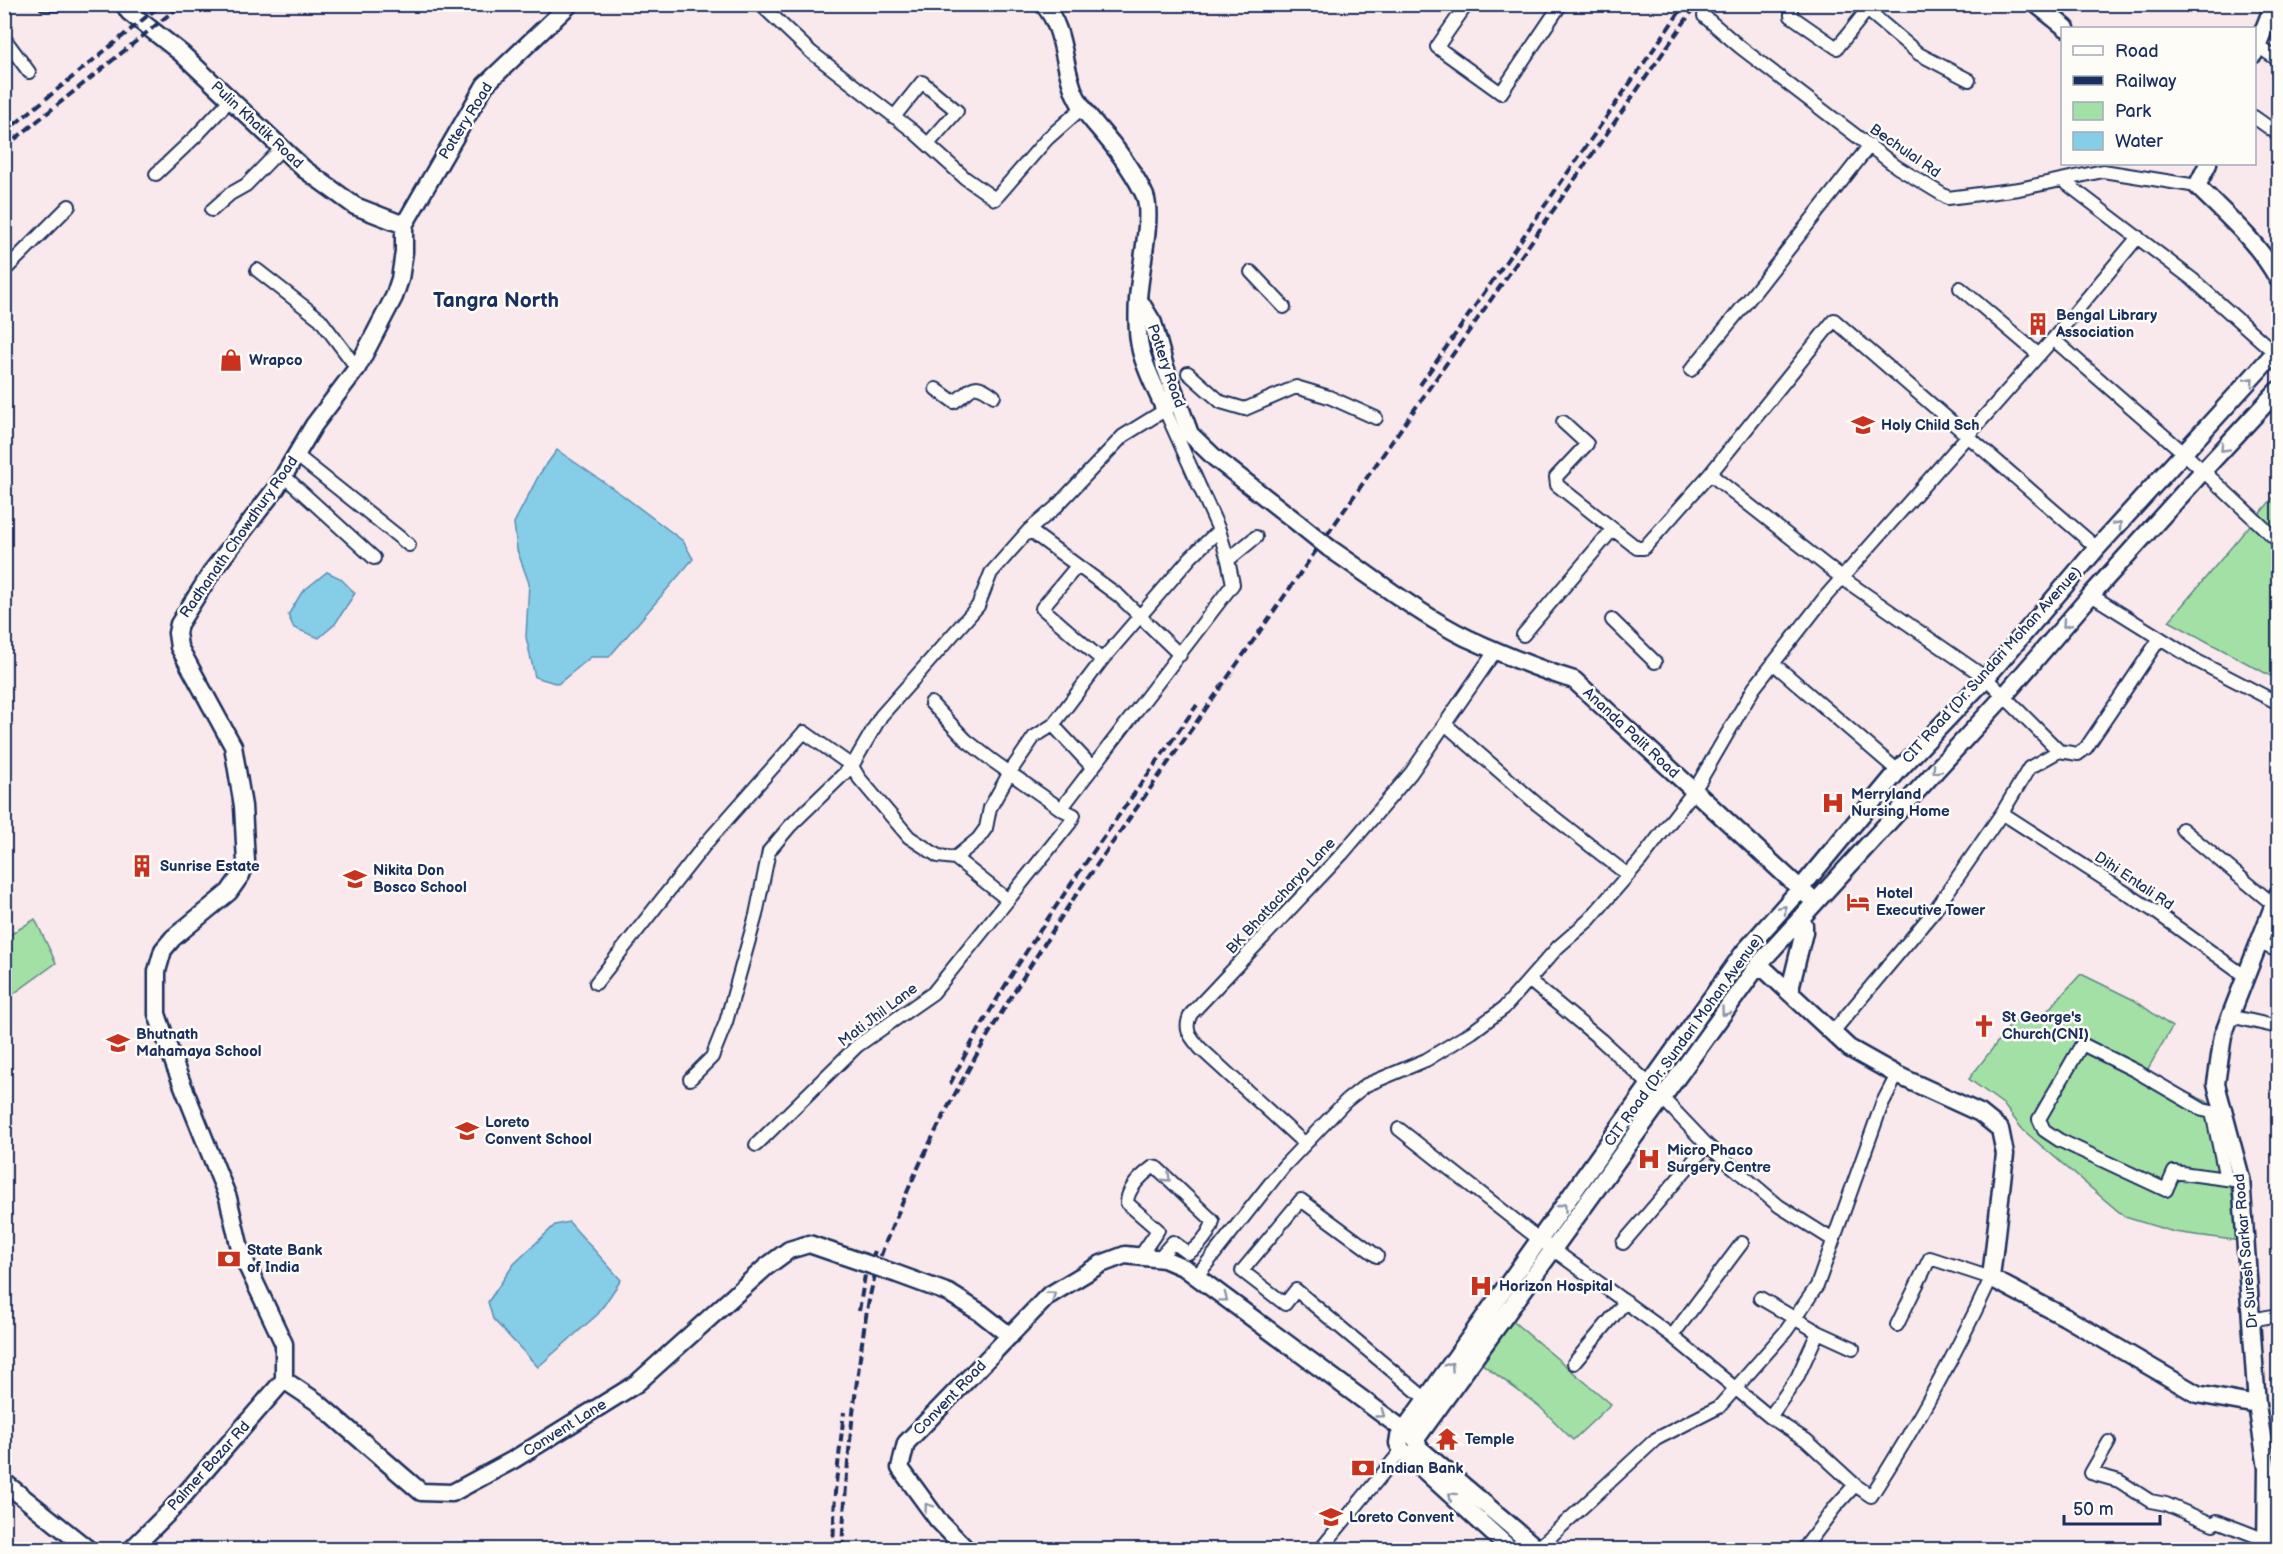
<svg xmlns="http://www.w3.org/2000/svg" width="2283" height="1554" font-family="'Balsamiq Sans',sans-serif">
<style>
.green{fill:#a3e0a6;stroke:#5f8882;stroke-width:1.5}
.water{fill:#86cde7;stroke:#5b8eb0;stroke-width:1.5}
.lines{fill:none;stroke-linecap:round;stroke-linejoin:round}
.street-casing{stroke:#1b2f5e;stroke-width:16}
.secondary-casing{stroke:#1b2f5e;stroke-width:21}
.street{stroke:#fdfcf7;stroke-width:12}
.secondary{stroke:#fdfcf7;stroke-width:16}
.rail{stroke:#1b2f5e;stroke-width:4;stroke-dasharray:9 4.5;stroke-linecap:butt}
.secondary-bridge-casing{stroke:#1b2f5e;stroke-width:21;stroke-linecap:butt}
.secondary-bridge{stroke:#fdfcf7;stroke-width:16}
.oneway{stroke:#8c96aa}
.labels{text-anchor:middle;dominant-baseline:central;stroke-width:5;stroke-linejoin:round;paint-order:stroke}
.street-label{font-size:15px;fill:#1b2f5e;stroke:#fdfcf7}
.poi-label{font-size:15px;font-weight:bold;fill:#1b2f5e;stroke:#fdfcf7;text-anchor:start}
.district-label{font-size:21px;font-weight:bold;fill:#1b2f5e;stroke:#fdfcf7}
</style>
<rect width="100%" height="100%" fill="#f9e8ec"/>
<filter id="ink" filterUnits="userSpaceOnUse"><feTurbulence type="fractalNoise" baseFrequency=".0167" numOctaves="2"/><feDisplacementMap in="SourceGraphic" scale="12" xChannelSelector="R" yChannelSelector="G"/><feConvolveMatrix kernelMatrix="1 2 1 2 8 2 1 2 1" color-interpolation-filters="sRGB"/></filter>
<g filter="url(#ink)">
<path class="green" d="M2278,492V680L2169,621Z
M35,919L56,963L5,1000V938Z
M2081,974L2134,1000L2172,1027L2145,1074L2215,1105L2241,1241L2174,1232L2125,1217L2023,1130L2003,1104L1969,1079L2012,1023L2047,1011Z
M1509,1318L1611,1404L1573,1440L1540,1407L1481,1363Z"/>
<path class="water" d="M557,450L621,494L683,541L693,559L609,657H591L558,684L535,677L526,637L529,583L517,550L514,523L539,475Z
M327,572L340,578L355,593L335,624L319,638L294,628L288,615L302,592Z
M569,1222L621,1280L598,1314L538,1367L493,1319L488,1302L514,1264L555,1225Z"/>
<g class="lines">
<g class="street-casing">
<path id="street" d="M45,4H57
M760,4L811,52L913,131L965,178L995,199L1047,139L1082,108
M1467,4L1437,47L1501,93L1561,4
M1791,4V16L1837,48L1871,5
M1867,10L1919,54L1969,80
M1704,16L1740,47L1897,167L1948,198L2019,189L2103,171L2197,186
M4,38L29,72
M2258,46L2278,60
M894,117L922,82L957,111L928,144
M2254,117L2278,134
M156,174L195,137L230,100
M2062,180L2192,279L2275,353
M212,210L230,194L246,185L282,148
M257,270L320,319L357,368
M4,271L69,206
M1251,272L1284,307
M1960,288L2039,355
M2053,339L2184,453L2278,541
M1691,370L1754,293L1870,145
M1188,373L1221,402L1245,409L1296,387L1329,397L1376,418
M936,389L954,402C974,389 972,379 994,396
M1563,422L1587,444L1556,477L1557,485L1613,529
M296,455L409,545
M284,476L374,558
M1029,530L1119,596L1180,655
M1077,566L1042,608L1102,660
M2091,595L2197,661L2278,703
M1612,620L1655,662
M1523,635L1613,529L1637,548H1644L1710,474
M1773,663L1898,771
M1445,724L1537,804L1628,875
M1053,725L1093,768
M2059,751L2078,754L2086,748L2160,638
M1061,809L1233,584L1228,560L1256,537
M2002,813L2157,913L2246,977
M2182,829L2274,905
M955,858L978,839L986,828L990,808L1010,772L1034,737L1053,725L1102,660L1191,557L1219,530
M2259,943L2278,951
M1530,981L1601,1040L1650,1085L1707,1145L1779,1206L1833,1240
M596,983L707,842L804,732L852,766L859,778L909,837L938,856L955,858L1008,900
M2230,1016L2278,1027
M1832,1033L1935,910L2002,813L2029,768L2059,751L1986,678L1842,578L1710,474L1834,320L2097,548
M690,1079L712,1057L726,1022L756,915L769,851L790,826L852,766L881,716L978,606L991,573L1029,530L1055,508L1123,436L1165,410L1219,530L1228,560
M2212,1112L2226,1179
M2225,1115L2203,1110L2136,1071L2082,1044L2039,1119L2044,1130L2059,1140L2166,1190L2174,1172L2241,1181
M1399,1129L1540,1240L1672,1336L1770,1417L1806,1440L1855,1485L1871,1496C1916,1426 1956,1354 1991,1278L1930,1258L1897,1325
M1305,1144L1200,1048C1190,1036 1183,1029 1191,1014L1342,854L1411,773L1496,650
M756,1145L857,1046L933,993L1070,823L1074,815L1061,809L993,761L966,740L931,703
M1623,1243L1707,1145
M1141,1255L1158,1230L1127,1203C1127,1189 1142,1175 1153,1167L1157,1168L1213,1221C1211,1232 1198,1248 1188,1253L1173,1242L1159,1258
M1377,1256L1301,1200L1242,1271L1285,1304L1296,1290L1426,1399
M1196,1277L1284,1166L1346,1101L1366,1085L1426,1060L1472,1032L1504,1008L1558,947L1589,920L1640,861L1694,791L1754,688L1826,596L2053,339L2138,237
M1760,1298L1818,1332L1853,1348
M2251,1320L2278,1315
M1672,1336L1742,1243
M1574,1363L1626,1301
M1770,1417L1797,1378L1818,1332
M2109,1442L2091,1473L2119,1481L2150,1501L2166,1504L2213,1524L2217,1521L2266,1540
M1320,1550L1402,1450
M1536,1550L1656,1439L1719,1407L1786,1331L1817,1286L1882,1104L1897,1075
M1803,1550L1835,1507L1855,1485"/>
</g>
<g class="secondary-casing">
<path id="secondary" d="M124,4L129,12L181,53L304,169L355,206L404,225
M1043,4C1066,29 1062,65 1075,94C1083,112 1095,123 1107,138C1120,153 1137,178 1145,196C1153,217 1139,274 1138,300C1137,316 1137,335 1141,351C1146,371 1157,391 1165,410
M2036,4L2066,28
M2254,54L2274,4
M2208,164L2197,186C2226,215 2258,242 2278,279
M1139,300L1153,323L1165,367L1190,434L1215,458L1298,523
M1329,548C1374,578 1418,614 1467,638C1502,654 1538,669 1574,680L1808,896
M1759,964L1849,1048L1897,1075L1980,1113L2000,1129L2005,1154L1991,1278L2065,1317L2197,1394L2257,1405
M1791,994V985L1804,932V925L1800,918
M897,1274L949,1293L981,1313L1010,1336
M284,1380V1344L241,1253L228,1198L175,1066L157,1014V971L163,950L173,938L229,892L241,875L246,862L243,806L233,746L179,647L177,633L179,624L213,570L277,487L314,425L357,368L394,297L400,279L404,252V225L485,85L570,4
M284,1380L317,1402L421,1492L452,1493L513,1460L636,1384L766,1267L789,1250L809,1244L838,1254
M1416,1439L1759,964L2004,696L2091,595L2203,471L2278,390
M4,1482L89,1550
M131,1550L171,1510L284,1380
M967,1550L938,1520L900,1468L906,1443L1048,1296L1101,1264L1125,1255L1164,1259L1185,1268L1416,1439L1419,1448L1539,1550
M1511,1550L1402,1450L1398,1443L1399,1437L1744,952L1800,889L1898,771L1986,678L2097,548L2278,349
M2266,1550L2267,1468L2257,1405L2241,1178L2216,1084L2223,1035L2278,894"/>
</g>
<use href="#street" class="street"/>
<use href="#secondary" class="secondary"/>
<path class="rail" d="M4,133L162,4
M4,148L182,4
M1420,385L1685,4
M950,1084C1018,950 1111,828 1197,705
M859,1311L865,1275L875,1251
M833,1550L835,1492L844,1412
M842,1550C845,1490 850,1432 858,1373C862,1342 866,1309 874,1279C881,1249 896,1218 908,1190C952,1089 1010,997 1069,905L1697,4"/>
<g class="secondary-bridge-casing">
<path id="secondary-bridge" d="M1298,523L1329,548
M838,1254L897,1274"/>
</g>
<use href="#secondary-bridge" class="secondary-bridge"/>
</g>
<defs><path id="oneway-chevron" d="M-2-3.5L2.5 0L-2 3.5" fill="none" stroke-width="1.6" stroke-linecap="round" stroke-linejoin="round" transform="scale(1.5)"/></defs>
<g class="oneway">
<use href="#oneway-chevron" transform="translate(2250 381) rotate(-48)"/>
<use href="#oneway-chevron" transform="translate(2224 448) rotate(133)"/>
<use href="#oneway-chevron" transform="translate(2118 525) rotate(-48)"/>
<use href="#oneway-chevron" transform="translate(2066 624) rotate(131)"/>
<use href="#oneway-chevron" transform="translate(1936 770) rotate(132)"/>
<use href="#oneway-chevron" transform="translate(1783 909) rotate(-48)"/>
<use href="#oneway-chevron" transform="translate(1725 1012) rotate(126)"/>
<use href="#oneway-chevron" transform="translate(1167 1178) rotate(43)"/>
<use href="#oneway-chevron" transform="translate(1563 1207) rotate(-55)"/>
<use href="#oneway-chevron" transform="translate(1052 1295) rotate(-36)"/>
<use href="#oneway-chevron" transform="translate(1224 1298) rotate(37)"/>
<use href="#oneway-chevron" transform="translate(1450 1366) rotate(-55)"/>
<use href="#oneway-chevron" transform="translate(1381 1414) rotate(36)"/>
<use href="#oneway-chevron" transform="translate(1452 1496) rotate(-138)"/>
<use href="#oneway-chevron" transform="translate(928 1507) rotate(-126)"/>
</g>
</g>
<defs>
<g id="building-bare" transform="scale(1.8)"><path d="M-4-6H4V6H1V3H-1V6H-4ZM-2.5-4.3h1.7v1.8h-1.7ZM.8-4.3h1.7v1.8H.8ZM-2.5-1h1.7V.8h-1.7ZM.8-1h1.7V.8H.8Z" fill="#c8321e" stroke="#fdfcf7" stroke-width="2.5" paint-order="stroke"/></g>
<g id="shop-bare" transform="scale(1.8)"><path d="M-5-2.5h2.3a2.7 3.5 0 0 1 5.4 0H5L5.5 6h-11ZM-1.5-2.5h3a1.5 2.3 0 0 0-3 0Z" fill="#c8321e" stroke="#fdfcf7" stroke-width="2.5" paint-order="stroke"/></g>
<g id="school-bare" transform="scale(1.8)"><path d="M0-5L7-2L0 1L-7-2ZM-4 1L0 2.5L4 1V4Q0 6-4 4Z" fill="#c8321e" stroke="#fdfcf7" stroke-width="2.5" paint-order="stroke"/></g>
<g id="hospital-bare" transform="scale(1.8)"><path d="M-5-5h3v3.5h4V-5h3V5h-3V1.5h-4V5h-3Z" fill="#c8321e" stroke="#fdfcf7" stroke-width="2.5" paint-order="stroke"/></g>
<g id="hotel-bare" transform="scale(1.8)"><path d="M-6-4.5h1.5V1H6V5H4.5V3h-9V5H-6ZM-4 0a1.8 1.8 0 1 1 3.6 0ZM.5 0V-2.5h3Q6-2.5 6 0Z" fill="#c8321e" stroke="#fdfcf7" stroke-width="2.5" paint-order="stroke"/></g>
<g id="church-bare" transform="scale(1.8)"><path d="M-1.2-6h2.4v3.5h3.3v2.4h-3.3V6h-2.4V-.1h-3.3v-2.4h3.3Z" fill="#c8321e" stroke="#fdfcf7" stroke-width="2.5" paint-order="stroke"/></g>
<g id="bank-bare" transform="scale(1.8)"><path d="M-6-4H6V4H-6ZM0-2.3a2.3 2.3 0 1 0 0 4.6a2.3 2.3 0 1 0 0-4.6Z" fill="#c8321e" stroke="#fdfcf7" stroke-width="2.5" paint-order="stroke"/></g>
<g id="temple-bare" transform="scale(1.8)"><path d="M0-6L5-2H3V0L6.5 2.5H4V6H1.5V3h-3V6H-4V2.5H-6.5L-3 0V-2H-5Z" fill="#c8321e" stroke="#fdfcf7" stroke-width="2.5" paint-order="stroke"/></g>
</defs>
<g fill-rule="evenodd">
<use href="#building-bare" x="2038" y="324"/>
<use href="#shop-bare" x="231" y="360"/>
<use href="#school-bare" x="1863" y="425"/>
<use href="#hospital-bare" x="1833" y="803"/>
<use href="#building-bare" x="142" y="866"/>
<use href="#school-bare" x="355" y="879"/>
<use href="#hotel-bare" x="1858" y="902"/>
<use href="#church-bare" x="1984" y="1026"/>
<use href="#school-bare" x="118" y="1043"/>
<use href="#school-bare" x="467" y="1131"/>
<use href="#hospital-bare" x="1649" y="1159"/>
<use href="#bank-bare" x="229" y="1259"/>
<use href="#hospital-bare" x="1481" y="1286"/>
<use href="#temple-bare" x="1447" y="1439"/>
<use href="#bank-bare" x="1363" y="1468"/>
<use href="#school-bare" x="1331" y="1517"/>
</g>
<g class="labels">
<g class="street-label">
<text transform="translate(466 121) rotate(-58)">Pottery Road</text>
<text transform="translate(257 125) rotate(43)">Pulin Khatik Road</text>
<text transform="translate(1905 151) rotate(35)">Bechulal Rd</text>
<text transform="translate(1166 366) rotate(71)">Pottery Road</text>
<text transform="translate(239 537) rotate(-55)">Radhanath Chowdhury Road</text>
<text transform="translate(1992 665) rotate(-48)">CIT Road (Dr. Sundari Mohan Avenue)</text>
<text transform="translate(1631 733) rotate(43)">Ananda Palit Road</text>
<text transform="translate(2134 881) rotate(34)">Dihi Entali Rd</text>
<text transform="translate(1281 896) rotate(-47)">BK Bhattacharya Lane</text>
<text transform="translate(878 1015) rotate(-37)">Mati Jhil Lane</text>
<text transform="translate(1684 1040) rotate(-54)">CIT Road (Dr. Sundari Mohan Avenue)</text>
<text transform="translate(2246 1251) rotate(-95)">Dr Suresh Sarkar Road</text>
<text transform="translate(950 1398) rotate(-46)">Convent Road</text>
<text transform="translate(565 1428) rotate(-32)">Convent Lane</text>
<text transform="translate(209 1466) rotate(-48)">Palmer Bazar Rd</text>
</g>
<g class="poi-label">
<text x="2056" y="315">Bengal Library<tspan x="2056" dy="17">Association</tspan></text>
<text x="249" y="360">Wrapco</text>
<text x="1881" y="425">Holy Child Sch</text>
<text x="1851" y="794">Merryland<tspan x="1851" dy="17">Nursing Home</tspan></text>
<text x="160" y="866">Sunrise Estate</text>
<text x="373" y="870">Nikita Don<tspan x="373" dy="17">Bosco School</tspan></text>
<text x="1876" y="893">Hotel<tspan x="1876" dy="17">Executive Tower</tspan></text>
<text x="2002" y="1017">St George's<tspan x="2002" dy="17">Church(CNI)</tspan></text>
<text x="136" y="1034">Bhutnath<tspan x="136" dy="17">Mahamaya School</tspan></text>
<text x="485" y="1122">Loreto<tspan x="485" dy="17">Convent School</tspan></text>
<text x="1667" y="1150">Micro Phaco<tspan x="1667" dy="17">Surgery Centre</tspan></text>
<text x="247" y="1250">State Bank<tspan x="247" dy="17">of India</tspan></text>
<text x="1499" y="1286">Horizon Hospital</text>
<text x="1465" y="1439">Temple</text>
<text x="1381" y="1468">Indian Bank</text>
<text x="1349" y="1517">Loreto Convent</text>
</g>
<g class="district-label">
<text x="496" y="300">Tangra North</text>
</g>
</g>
<rect width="2283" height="1554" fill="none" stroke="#fdfcf7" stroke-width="24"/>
<rect x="12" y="12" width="2259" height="1530" fill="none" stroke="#1b2f5e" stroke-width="2" filter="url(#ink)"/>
<rect x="2061" y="27" width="195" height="138" fill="#fdfcf7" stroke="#a3aaba" stroke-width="1.5"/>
<rect x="2073" y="46" width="30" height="9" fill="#fdfcf7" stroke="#a3aaba" stroke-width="1.5"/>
<text x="2115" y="57" font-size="18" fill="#1b2f5e">Road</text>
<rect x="2073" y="76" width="30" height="9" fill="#1b2f5e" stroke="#a3aaba" stroke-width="1.5"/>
<text x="2115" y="87" font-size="18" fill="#1b2f5e">Railway</text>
<rect x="2073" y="102" width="30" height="18" fill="#a3e0a6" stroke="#a3aaba" stroke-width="1.5"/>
<text x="2115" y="117" font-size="18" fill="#1b2f5e">Park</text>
<rect x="2073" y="132" width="30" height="18" fill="#86cde7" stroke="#a3aaba" stroke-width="1.5"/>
<text x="2115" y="147" font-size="18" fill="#1b2f5e">Water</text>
<path d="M2064 1515v9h96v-9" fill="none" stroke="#1b2f5e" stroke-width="3"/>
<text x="2073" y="1515" font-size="18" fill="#1b2f5e" stroke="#fdfcf7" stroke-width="4.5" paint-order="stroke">50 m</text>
</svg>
